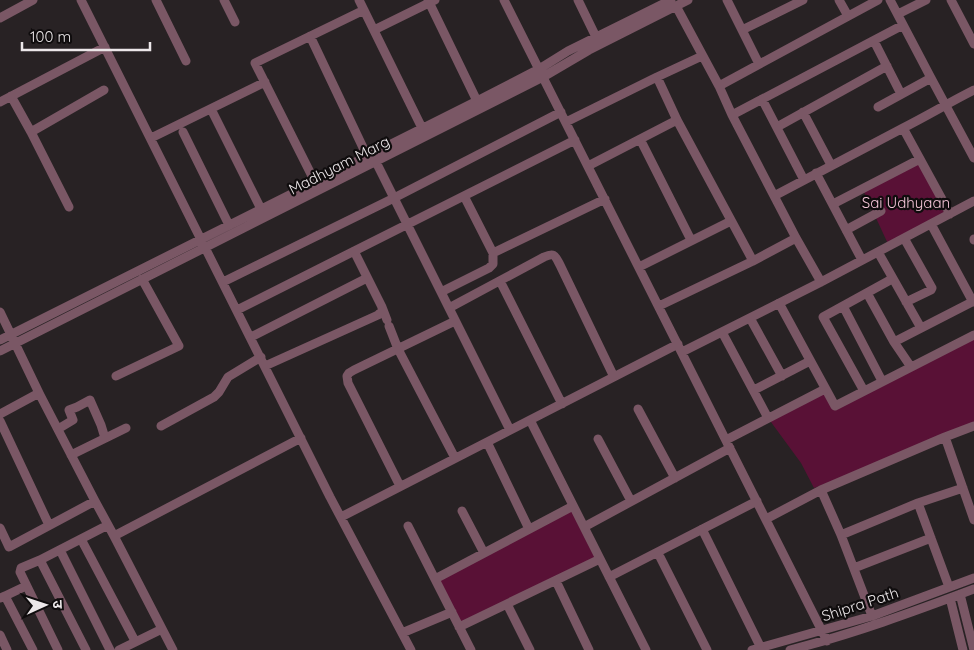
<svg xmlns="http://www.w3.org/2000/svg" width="974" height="650" font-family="Quicksand,'Noto Sans Devanagari',sans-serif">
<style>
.park{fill:#591136}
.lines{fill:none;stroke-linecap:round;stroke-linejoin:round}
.minor{stroke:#7a5765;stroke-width:9}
.labels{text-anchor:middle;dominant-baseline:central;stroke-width:4.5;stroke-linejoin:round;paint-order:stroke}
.street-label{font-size:15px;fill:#ece7e9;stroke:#0f0c0d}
.park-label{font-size:15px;fill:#f5c6d8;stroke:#0f0c0d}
</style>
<rect width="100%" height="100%" fill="#282224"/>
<path class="park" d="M921,161L950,214L889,246L863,190Z
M974,335V426L814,488L801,463L768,418L825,389L835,406Z
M573,506L600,559L459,627L435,579Z"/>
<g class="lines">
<path class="minor" d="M81,0L330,497L411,650
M156,0L186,61
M224,0L235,22
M359,0L422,128
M428,0L477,101
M504,0L827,641
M578,0L596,37
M727,0L759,64
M839,0L848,16
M890,0L931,78L974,158
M951,0L974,44
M676,6L719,86L732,115L796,238L821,282
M898,14L926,0
M0,18L33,0
M374,30L435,0
M742,30L803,0
M310,36L367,156
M874,41L901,94
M657,77L677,120L753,261
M719,86L878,0
M11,96L31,132L69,207
M762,99L804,180
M0,102L105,47
M878,107L931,78
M211,109L261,209
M803,112L831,165
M732,115L903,25
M566,122L657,77L702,56
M777,127L887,66
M903,128L950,214
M31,132L104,90
M183,132L229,225
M151,138L265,82
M640,139L691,240
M376,162L510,430
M588,166L677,120
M816,173L862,260
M315,182L255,63L364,10
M774,196C817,173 860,151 903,128C927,116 950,102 974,90
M833,204L920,159
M931,224L973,302
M846,230L881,211
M904,238L932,288L931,290L906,302
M974,239V240
M878,252L921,328
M493,253L605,199
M639,267L731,221
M500,281L562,404
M223,282L394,198L561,112
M441,292L489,268L493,264V253L464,196
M867,293L894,342
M779,303L835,406L974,335
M659,306L753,261L796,238
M843,306L882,381
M382,307L387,320
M449,308L544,257C555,252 555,256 560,265L614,377
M237,310L575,140
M0,312L39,393L95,501L114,536L173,650
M750,318L782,376
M389,326L398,349L455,458
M722,332L768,418
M251,337L367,278
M0,340L477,101L539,69L568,51L671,0
M0,351L543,77L589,50L688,0
M682,352L821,282L974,201
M265,366L378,315L382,311V307L354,251
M911,367L894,342L974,301
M116,376L179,346L142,279
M754,390L810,361
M864,391L823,317L892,279
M638,409L675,478
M0,414L39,393
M530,420L646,650
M0,421L49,525
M161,426L214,397L219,392L228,377L261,357
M58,429L73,420L69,410L77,407L90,400L101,425L105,438
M945,437L974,520
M598,439L631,501
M726,440L825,389
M487,442L529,529
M71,455L126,428
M400,486L348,383L347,376L349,373L354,370L455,321
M821,490L841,535L872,616
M918,503L949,587
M462,511L484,553
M341,517L678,344
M766,519L821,490L945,437L974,426
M408,526L471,650
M584,527L730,448
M0,528L9,547L95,501
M702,529L761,648
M841,535L918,503L963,488
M114,536L301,438
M81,539L135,641
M60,550L110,650
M658,553L707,650
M40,560L108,525
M854,568L931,538
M609,577L757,501
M435,579L573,506
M556,581L589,650
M960,594L974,650
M5,596L26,586
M0,598L5,596L33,650
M950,598L963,650
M507,604L530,650
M459,627L600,559
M402,633L452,612
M0,635L7,650
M58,650L20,572L21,568L40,560L86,650
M119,650L162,629
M752,650L872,616L974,578
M790,650C853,634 913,612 974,589"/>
</g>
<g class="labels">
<g class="street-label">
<text transform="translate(339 165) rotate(-27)">Madhyam Marg</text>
<text transform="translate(860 604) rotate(-18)">Shipra Path</text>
</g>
<g class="park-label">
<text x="906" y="202">Sai Udhyaan</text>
</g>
</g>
<g transform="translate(45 605) rotate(87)" stroke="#0f0c0d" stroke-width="4" paint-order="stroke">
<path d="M0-4L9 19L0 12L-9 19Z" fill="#ece7e9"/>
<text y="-8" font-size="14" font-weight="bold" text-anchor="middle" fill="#ece7e9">उ</text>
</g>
<path d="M22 42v8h128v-8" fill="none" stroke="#ece7e9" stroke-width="2.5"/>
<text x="30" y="42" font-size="15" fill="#ece7e9" stroke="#0f0c0d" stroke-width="4" paint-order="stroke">100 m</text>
</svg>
